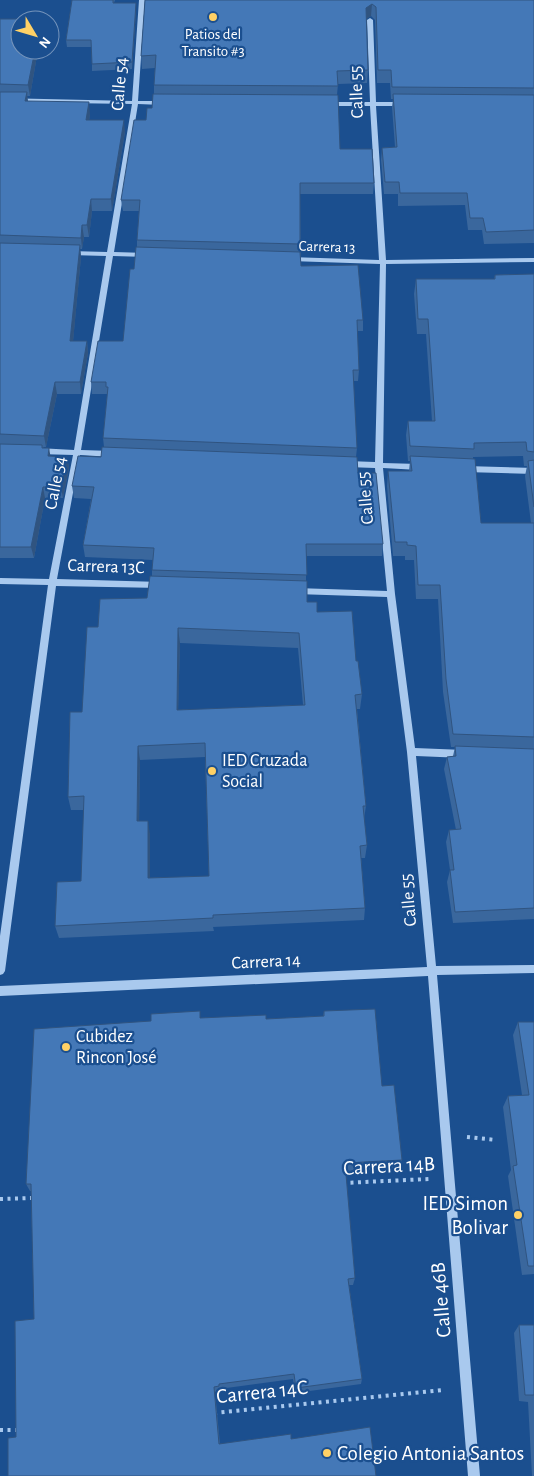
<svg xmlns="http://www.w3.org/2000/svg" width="534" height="1476" font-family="'Alegreya Sans',sans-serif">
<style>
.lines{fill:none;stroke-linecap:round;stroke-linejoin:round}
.path{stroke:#a9c9ee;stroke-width:4;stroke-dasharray:3 4.5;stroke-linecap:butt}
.minor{fill:#a9c9ee;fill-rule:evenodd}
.wall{fill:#3a679d;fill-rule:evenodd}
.shaded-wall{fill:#305480}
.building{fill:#4478b7;stroke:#305480;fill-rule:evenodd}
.poi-dot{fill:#ffd166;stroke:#1b4f8f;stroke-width:2}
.labels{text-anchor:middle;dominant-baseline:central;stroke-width:4.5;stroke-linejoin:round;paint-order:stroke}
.far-poi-label{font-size:15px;fill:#fff;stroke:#1b4f8f}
.far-street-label{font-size:15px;fill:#fff;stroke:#1b4f8f}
.street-label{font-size:18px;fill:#fff;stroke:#1b4f8f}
.poi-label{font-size:18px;fill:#fff;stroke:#1b4f8f;text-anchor:start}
.near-street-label{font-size:21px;fill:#fff;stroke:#1b4f8f}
.near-poi-label{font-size:21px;fill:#fff;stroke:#1b4f8f;text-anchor:end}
</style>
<rect width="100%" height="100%" fill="#1b4f8f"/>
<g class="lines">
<path class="path" d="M467,1137L496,1140
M343,1183L429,1179
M0,1199L34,1198
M214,1413L444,1390
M0,1430H18"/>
<path class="minor" d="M139,0H145L138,101H162L165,103L162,105L138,104L114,252L147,253L150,255L147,257L113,256L81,450L112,451L116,454L112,457L80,455L57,579L161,582L165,585L161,588L56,586L5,971L3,974L0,975V936L48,585L0,584V578L49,579L73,455L38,454L34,451L38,448L74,450L106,256L70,255L67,253L70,251L107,252L132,104L0,102V98L132,101Z
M370,18L373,20L376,102H402L405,104L402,106H376L386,260L534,258V262L386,264L383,463L419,464L423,467L419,470L383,468L395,594L415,748L464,750L467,751L468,754L467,757L464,758L416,756L436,966L534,965V973L437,975L480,1476H468L428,976L0,996V986L427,967L407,752L387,597L296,594L292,591L296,588L387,591L375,468L347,467L343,464L347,461L375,462L380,264L290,261L287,259L290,257L379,260L370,106H328L325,104L328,102H370L367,20Z
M465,466L534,468V474L465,472L461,469Z"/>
</g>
<path class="wall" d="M72,0H115L114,3L136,10L132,69L92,71V47H67L66,40Z
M145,0H534V243L484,244L482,230H468L465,205L398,206V194H384L381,160L382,148L395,147L392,107L393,99H391L390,83H377L375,20L371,16L366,19L368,70L367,83L338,84L337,95L340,149L374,183L373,194H300L301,266L363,320V331H357L359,370L358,381H353L357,448L356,457L358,473L383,544L382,556H306V581L307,602L317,612L356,661L362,694L360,709H357L366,806L364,819L367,845L365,858H361L365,908L364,920L213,927L214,931L59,938L55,926L81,881L84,810H71L68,797L82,712L98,627L147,598L152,576V570L153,560L85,557L83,545L91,499L74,498L72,486L101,457L104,447L103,438L107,398V394H92L91,382L123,341L134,269L137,247V240L139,211H123L121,200L146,120L152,108L154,94V85L155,68L142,69L141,56ZM180,643L298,648L303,705L178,710ZM205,757L209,876L150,878V834L139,821L140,760Z
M0,19L38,50L30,96H27L28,101L90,114L89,120L125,132L112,211H92L89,237H84L82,249H80L81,257L73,341H87L88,353L81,394H57L46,447H43L51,457H67L69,468L63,498H45L34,558H0Z
M534,274V919L453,923L447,882L450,870L446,842L449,830H456L444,769L447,757L453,756L455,747H451L443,692L438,599H416L414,560H405V556H393L387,486L388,471H409L410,461H408L406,435L408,421H432L426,334H417L414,294L416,279H494L495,275ZM523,456L524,466H527L525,476L531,523H481L473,457Z
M200,1011V1018L266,1019L323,1016L324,1011L382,1086L402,1160L400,1168L345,1171L355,1278L353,1285H349L362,1379L361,1384L295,1393L293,1379L219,1389L220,1391L215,1392L220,1444L291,1439L376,1476L16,1437L34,1319L31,1191H30L26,1184L151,1021Z
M518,1022H534V1274L522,1275L508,1176L511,1170L503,1107L508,1096L522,1095L513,1035Z
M519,1325H534V1476H532L528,1402L519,1401L514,1333Z"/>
<path class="shaded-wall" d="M136,3V10L132,69V62Z
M372,4L371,16L365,20L366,8Z
M35,50H38L30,96L28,85Z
M27,92L28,104L25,101Z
M89,102L90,114L88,132L86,120Z
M124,120L125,132L112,211L111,199Z
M91,199L92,211L89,237L87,225Z
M82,225L84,237L82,249L81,238Z
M80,245L81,257L72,353L70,341Z
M87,341L88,353L81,394L80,382Z
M55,382L57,394L46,447L44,436Z
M49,448L51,459L48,456Z
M67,457L69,468L63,498L61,487Z
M43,487L45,498L34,558L31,547Z
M178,628L180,643L178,724L177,710Z
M138,746L140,760L139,834L137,821Z
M148,821L150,834V891L148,878Z"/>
<path class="building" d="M72,0H113V3H136L132,62L92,64L91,40H66Z
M145,0H534V88L392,87L391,70H378L376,7L372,4L366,8L368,70L337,71L338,86L154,85L156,55L141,56Z
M0,19H40L20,20V50H35L28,85L0,84Z
M0,92H27L25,101L89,102L86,120H124L111,199H91L87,225H82L81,238L0,235Z
M153,94L338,95L340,149H372L374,183H300V244L137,240L140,200H121L134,120H146L147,108H152Z
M393,94L534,95V230L486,232L483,218H470L467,193H400L399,182H385L382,148L397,147Z
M0,243L80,245L70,341H87L80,382H55L44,436L0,434Z
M136,247L300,252L301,266L358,265L363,320H357L359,370H353L357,448L103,438L108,387H106V382H91L98,341H123L130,269H134Z
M534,274V452L527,451L526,442L474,443V449L410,446L408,421H435L428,319H418L416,279H495V275Z
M0,444L42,445V448H49L48,456L67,457L61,487H43L31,547H0Z
M102,447L357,457L358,473H376L383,544H306L307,575L152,570L154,548L83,545L94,487L72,486L78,456L101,457Z
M410,456L475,459L481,523H534V737L453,734L446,679L440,585H418L416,546L407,545V542H395L388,471H412Z
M534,460V507L528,461Z
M150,576L307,581V602H317V612L352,611L356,661H358L362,694L355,695L366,806H363L367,845L360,846L365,908L213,915V918L55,926L57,882L81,881L84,796L68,797L70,712H82L87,627H98L100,599L147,598ZM178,628L299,633L305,705L177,710ZM205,743L209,876L148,878V821H137L138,746Z
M455,746L534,749V908L455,912L450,870H454L449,830L461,829L447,757L456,756Z
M375,1009L382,1086L394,1085L402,1160L345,1163L355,1278L348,1279L362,1379L296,1388L294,1374L219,1384V1386L214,1387L219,1444L291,1434V1439L370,1427L376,1476H8V1438L16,1437L15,1321L34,1319L31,1184H26L34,1029L151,1021V1014L200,1011V1018L266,1015V1019L324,1016V1011Z
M518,1022H534V1266H528L513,1166L517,1165L508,1096L529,1095Z
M519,1325H534V1395H525Z"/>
<g class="poi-dot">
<circle cx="213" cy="17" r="5"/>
<circle cx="212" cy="771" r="5"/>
<circle cx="66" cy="1047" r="5"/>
<circle cx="518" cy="1215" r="5"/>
<circle cx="327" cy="1453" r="5"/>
</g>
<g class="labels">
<g class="far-poi-label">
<text x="213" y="34">Patios del<tspan x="213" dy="17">Transito #3</tspan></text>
</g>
<g class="far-street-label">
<text transform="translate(327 247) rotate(2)">Carrera 13</text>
</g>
<g class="street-label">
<text transform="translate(120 84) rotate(-85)">Calle 54</text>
<text transform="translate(357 92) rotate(-92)">Calle 55</text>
<text transform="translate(56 483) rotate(-79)">Calle 54</text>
<text transform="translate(366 498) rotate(-95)">Calle 55</text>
<text transform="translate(106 567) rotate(2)">Carrera 13C</text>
<text transform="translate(409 900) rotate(-95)">Calle 55</text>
<text transform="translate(266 962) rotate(-3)">Carrera 14</text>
</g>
<g class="poi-label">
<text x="222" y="761">IED Cruzada<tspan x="222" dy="21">Social</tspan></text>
<text x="76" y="1037">Cubidez<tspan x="76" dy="21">Rincon José</tspan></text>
</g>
<g class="near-street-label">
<text transform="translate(389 1166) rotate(-3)">Carrera 14B</text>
<text transform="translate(441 1300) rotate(-95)">Calle 46B</text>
<text transform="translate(262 1392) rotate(-6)">Carrera 14C</text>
</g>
<g class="near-poi-label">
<text x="508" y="1203">IED Simon<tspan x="508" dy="24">Bolivar</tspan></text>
<text x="337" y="1453" text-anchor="start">Colegio Antonia Santos</text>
</g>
</g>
<g transform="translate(35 35) rotate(128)"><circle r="24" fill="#1b4f8f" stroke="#7695bc"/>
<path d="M0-4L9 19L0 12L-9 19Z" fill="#ffd166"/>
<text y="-8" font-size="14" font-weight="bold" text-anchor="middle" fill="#ffffff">N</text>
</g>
</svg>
